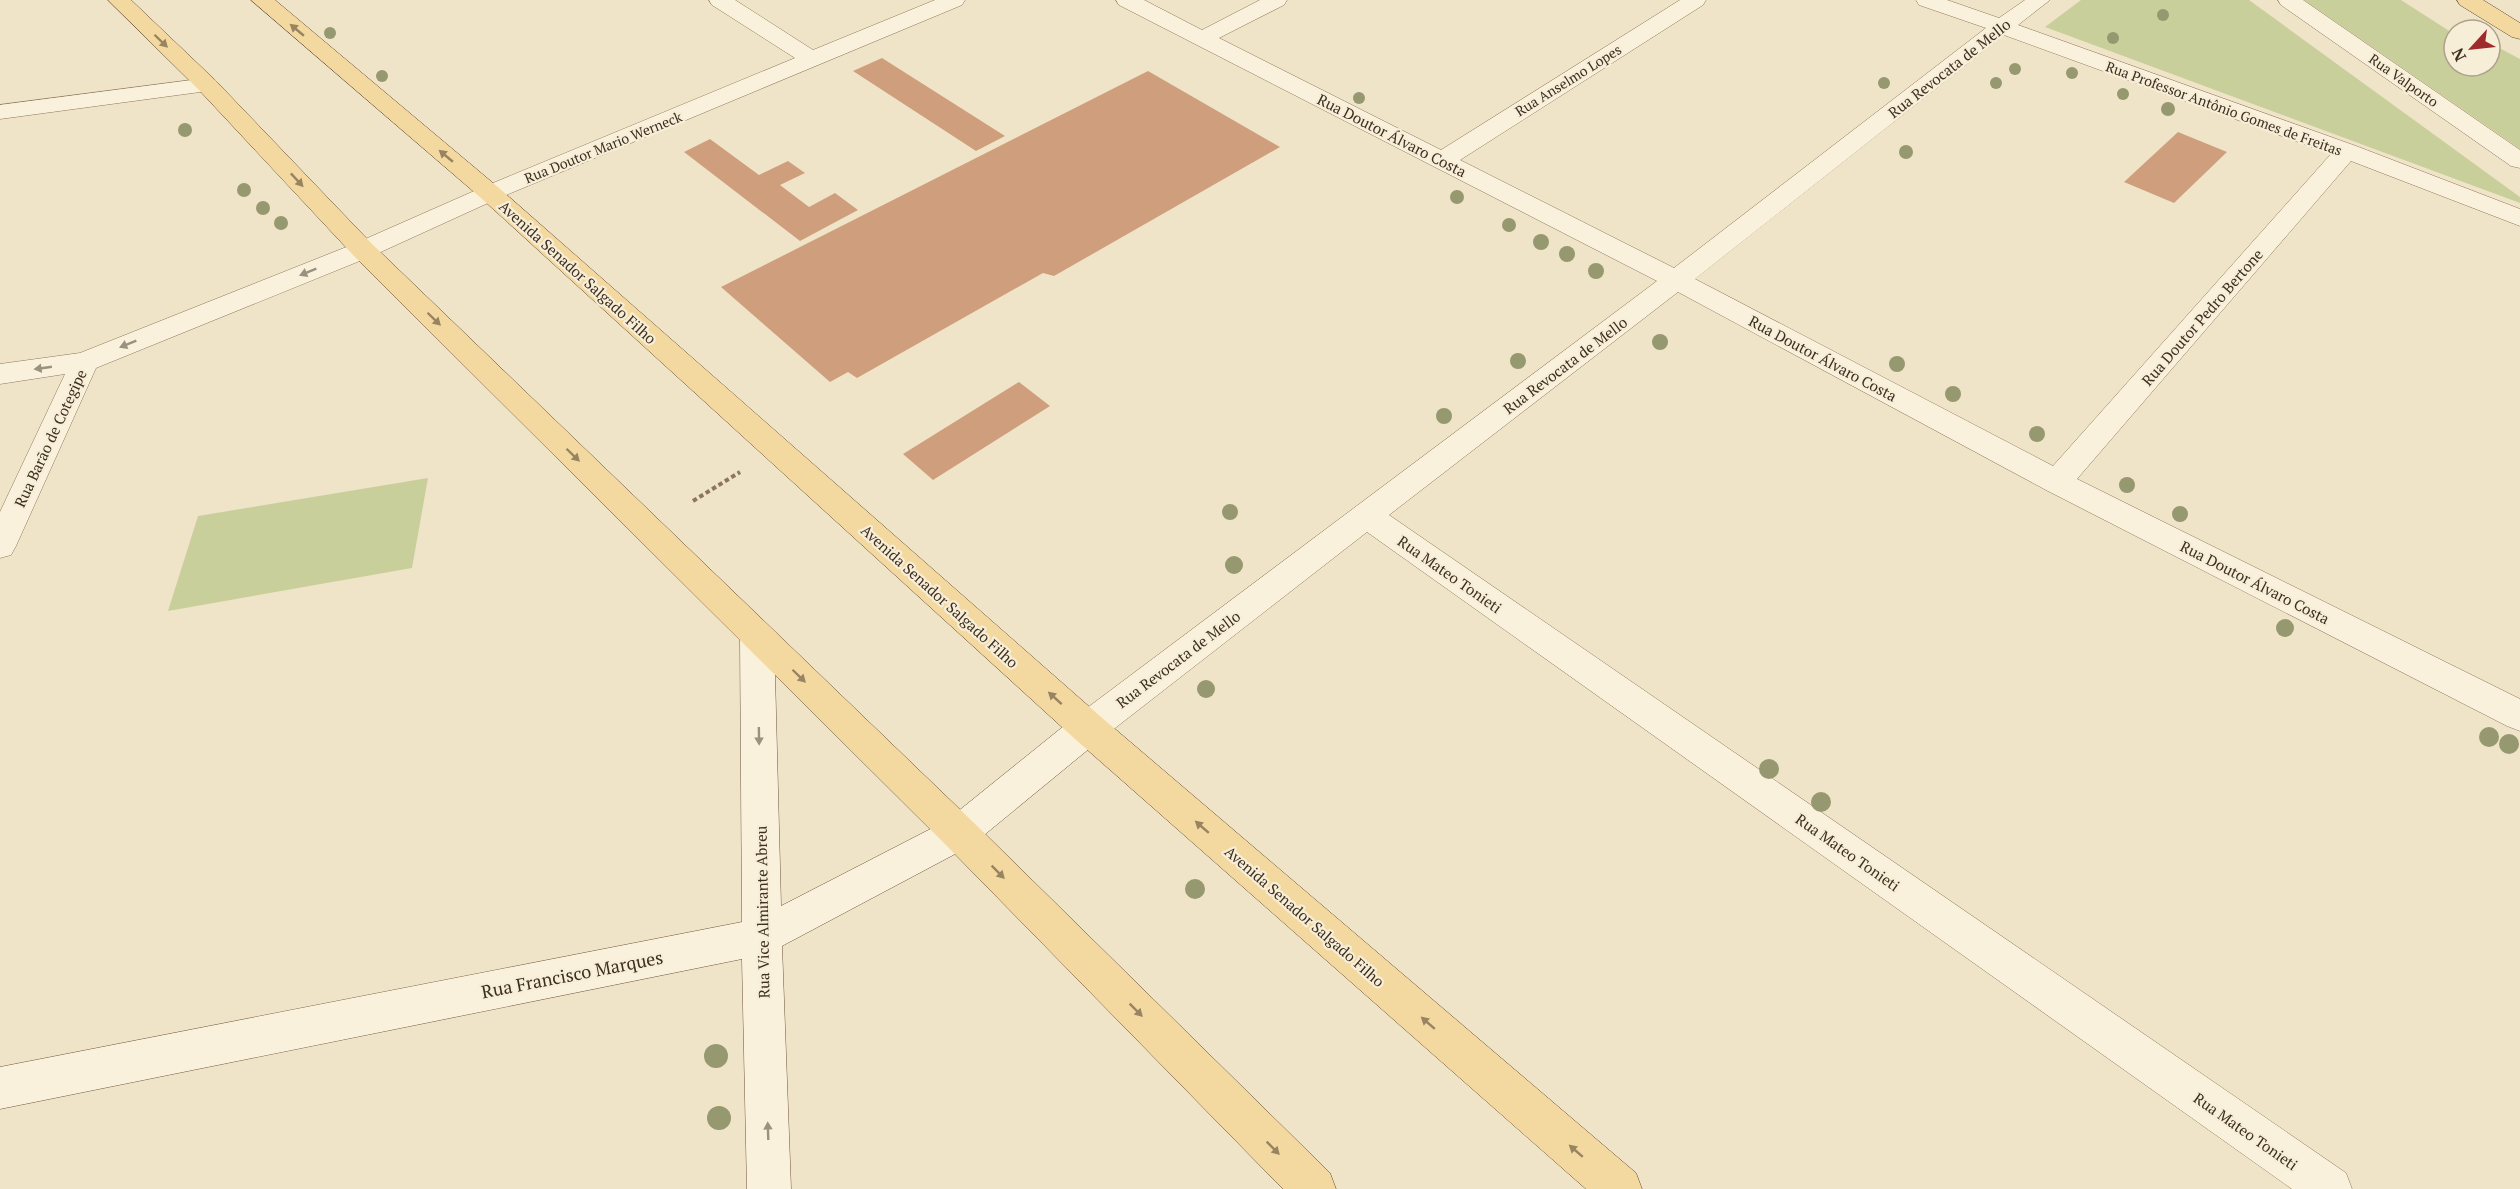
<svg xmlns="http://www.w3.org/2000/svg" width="2520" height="1189" font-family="'PT Serif',serif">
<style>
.green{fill:#c9cf9b}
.building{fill:#cf9f7d}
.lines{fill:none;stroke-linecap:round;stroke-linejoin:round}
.street-casing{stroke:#8d765c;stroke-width:1}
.secondary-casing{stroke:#6f573f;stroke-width:1}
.primary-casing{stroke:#5b4430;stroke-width:1}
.path{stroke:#8d765c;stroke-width:4;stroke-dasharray:4.5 3;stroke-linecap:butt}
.street{fill:#faf1dc;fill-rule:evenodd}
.secondary{fill:#faf1dc;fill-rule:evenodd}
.primary{fill:#f3d9a0;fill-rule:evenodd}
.tree{fill:#96986f}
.oneway{fill:#988460}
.oneway2{fill:#9c907e}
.labels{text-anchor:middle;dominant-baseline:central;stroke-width:4.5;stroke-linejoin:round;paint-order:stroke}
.far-street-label{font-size:14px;fill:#3d2e20;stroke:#f7eed8}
.street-label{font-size:15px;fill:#3d2e20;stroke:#f7eed8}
.near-street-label{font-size:18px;fill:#3d2e20;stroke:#f7eed8}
</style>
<rect width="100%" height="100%" fill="#f0e4c8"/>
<path class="green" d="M2081,0H2249L2520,197V203L2045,27Z
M2304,0H2401L2454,34V66H2490V43L2520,59V149Z
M428,478L412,568L168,611L198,516Z"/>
<path class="building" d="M882,58L1005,136L976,151L853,71Z
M1148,71L1280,147L1054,276L1043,273L857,378L848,372L830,382L721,287Z
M2178,132L2227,152L2174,203L2124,182Z
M710,139L759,175L788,161L805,173L780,185L809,207L835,193L858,210L800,241L684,152Z
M1019,382L1050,406L933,480L903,454Z"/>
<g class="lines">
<g class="street-casing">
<path id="street" d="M709,0H735L813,50L935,0H965L962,5L499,198L372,256L96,368L16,546L11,555L0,558V512L65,374L0,384V364L80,353L354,244L481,188L795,58L712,5Z
M1116,0H1144L1202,30L1260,0H1287L1284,5L1219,38L1441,150L1680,0H1706L1703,5L1460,160L1674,268L1986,28L1919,5L1916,0H1947L1999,18L2025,0H2050L2018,25L2356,146L2520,209V226L2351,161L2077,479L2520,699V731L2507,726L2046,490L1678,292L1389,515L2346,1173L2352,1189H2292L1367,532L1101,739L1088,743L1075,739L1070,728L1075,717L1657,281L1119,5ZM2004,35L2331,154L2053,466L1695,279Z
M2278,0H2303L2520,150V168L2511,166L2281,5Z
M207,78L215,80L219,85L215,90L0,119V105Z"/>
</g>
<g class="secondary-casing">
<path id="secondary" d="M757,623L769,626L774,636L781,906L946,821L1075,717L1088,713L1101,717L1106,728L1101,739L972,845L782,946L791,1189H747L742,959L0,1109V1067L742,922L740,636L745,626Z"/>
</g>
<g class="primary-casing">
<path id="primary" d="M108,0H131L215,80L372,244L972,821L1330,1173L1336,1189H1283L946,845L354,256L199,90Z
M251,0H275L499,188L1101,717L1636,1173L1642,1189H1586L1075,739L481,198Z
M2457,0H2483L2520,23V39L2512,37L2460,5Z"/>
</g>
<path class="path" d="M693,501L740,472"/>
<use href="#street" class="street"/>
<use href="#secondary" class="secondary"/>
<use href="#primary" class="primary"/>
</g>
<g class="tree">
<circle cx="2163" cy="15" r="6"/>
<circle cx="330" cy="33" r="6"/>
<circle cx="2113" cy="38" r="6"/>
<circle cx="2015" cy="69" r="6"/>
<circle cx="2072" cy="73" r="6"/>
<circle cx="382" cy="76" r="6"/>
<circle cx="1884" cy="83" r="6"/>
<circle cx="1996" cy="83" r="6"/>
<circle cx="2123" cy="94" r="6"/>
<circle cx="1359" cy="98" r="6"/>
<circle cx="2168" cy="109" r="7"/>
<circle cx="185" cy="130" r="7"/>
<circle cx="1906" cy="152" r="7"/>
<circle cx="244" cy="190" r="7"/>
<circle cx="1457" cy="197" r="7"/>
<circle cx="263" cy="208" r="7"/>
<circle cx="281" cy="223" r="7"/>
<circle cx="1509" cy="225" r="7"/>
<circle cx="1541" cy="242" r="8"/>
<circle cx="1567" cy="254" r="8"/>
<circle cx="1596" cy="271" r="8"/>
<circle cx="1660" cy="342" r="8"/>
<circle cx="1518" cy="361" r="8"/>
<circle cx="1897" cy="364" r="8"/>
<circle cx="1953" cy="394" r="8"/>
<circle cx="1444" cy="416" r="8"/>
<circle cx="2037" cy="434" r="8"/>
<circle cx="2127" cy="485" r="8"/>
<circle cx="1230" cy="512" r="8"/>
<circle cx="2180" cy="514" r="8"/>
<circle cx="1234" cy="565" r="9"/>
<circle cx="2285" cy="628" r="9"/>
<circle cx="1206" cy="689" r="9"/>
<circle cx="2489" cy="737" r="10"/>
<circle cx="2509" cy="744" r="10"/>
<circle cx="1769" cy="769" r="10"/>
<circle cx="1821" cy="802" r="10"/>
<circle cx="1195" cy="889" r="10"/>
<circle cx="716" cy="1056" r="12"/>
<circle cx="719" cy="1118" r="12"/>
</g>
<defs><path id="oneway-solid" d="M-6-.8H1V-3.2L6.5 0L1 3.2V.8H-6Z" transform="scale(1.5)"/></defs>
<g class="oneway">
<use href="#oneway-solid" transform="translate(297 30) rotate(-140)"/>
<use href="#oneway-solid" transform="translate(161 41) rotate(44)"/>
<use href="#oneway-solid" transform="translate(446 156) rotate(-140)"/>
<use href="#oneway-solid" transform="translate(297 180) rotate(47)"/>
<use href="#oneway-solid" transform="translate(434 319) rotate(44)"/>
<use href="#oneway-solid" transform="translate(573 455) rotate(44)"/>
<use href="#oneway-solid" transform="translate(799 676) rotate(44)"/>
<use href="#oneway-solid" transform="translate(1055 698) rotate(-138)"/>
<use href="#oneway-solid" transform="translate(1202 827) rotate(-139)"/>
<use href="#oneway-solid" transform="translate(998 872) rotate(45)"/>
<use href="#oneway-solid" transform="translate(1136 1010) rotate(45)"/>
<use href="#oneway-solid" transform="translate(1428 1023) rotate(-139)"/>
<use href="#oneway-solid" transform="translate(1273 1148) rotate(45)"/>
<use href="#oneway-solid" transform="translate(1576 1151) rotate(-139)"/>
</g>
<g class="oneway2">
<use href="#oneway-solid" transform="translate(308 272) rotate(158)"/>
<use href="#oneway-solid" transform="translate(128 344) rotate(158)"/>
<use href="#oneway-solid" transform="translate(43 368) rotate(172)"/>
<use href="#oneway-solid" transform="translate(759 736) rotate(89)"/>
<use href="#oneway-solid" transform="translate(768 1131) rotate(-92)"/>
</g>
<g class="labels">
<g class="far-street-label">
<text transform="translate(1568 80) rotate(-32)">Rua Anselmo Lopes</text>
<text transform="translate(2404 80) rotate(35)">Rua Valporto</text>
<text transform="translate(2224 108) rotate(20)">Rua Professor Antônio Gomes de Freitas</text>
<text transform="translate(603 147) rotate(-22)">Rua Doutor Mario Werneck</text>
</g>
<g class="street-label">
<text transform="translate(1949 68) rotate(-38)">Rua Revocata de Mello</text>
<text transform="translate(1392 135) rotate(27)">Rua Doutor Álvaro Costa</text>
<text transform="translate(578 272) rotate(42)">Avenida Senador Salgado Filho</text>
<text transform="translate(2202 317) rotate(-49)">Rua Doutor Pedro Bertone</text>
<text transform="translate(1823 358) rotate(28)">Rua Doutor Álvaro Costa</text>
<text transform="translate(1565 365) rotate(-37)">Rua Revocata de Mello</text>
<text transform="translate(50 438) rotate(-65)">Rua Barão de Cotegipe</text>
<text transform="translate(1450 574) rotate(35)">Rua Mateo Tonieti</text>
<text transform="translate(2255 582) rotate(27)">Rua Doutor Álvaro Costa</text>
<text transform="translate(940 596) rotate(42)">Avenida Senador Salgado Filho</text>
<text transform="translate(1178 659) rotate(-37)">Rua Revocata de Mello</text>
<text transform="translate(1848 852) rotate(35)">Rua Mateo Tonieti</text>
<text transform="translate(762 912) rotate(-91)">Rua Vice Almirante Abreu</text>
<text transform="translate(1305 916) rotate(41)">Avenida Senador Salgado Filho</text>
<text transform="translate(2246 1131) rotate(35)">Rua Mateo Tonieti</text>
</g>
<g class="near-street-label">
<text transform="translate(572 974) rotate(-11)">Rua Francisco Marques</text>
</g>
</g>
<g transform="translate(2472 48) rotate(243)"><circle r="28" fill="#f7eed8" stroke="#ada18e" stroke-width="1.5"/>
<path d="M0-4.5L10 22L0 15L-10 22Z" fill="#9e2a2b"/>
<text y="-9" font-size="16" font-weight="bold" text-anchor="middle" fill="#3d2e20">N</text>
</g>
</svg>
